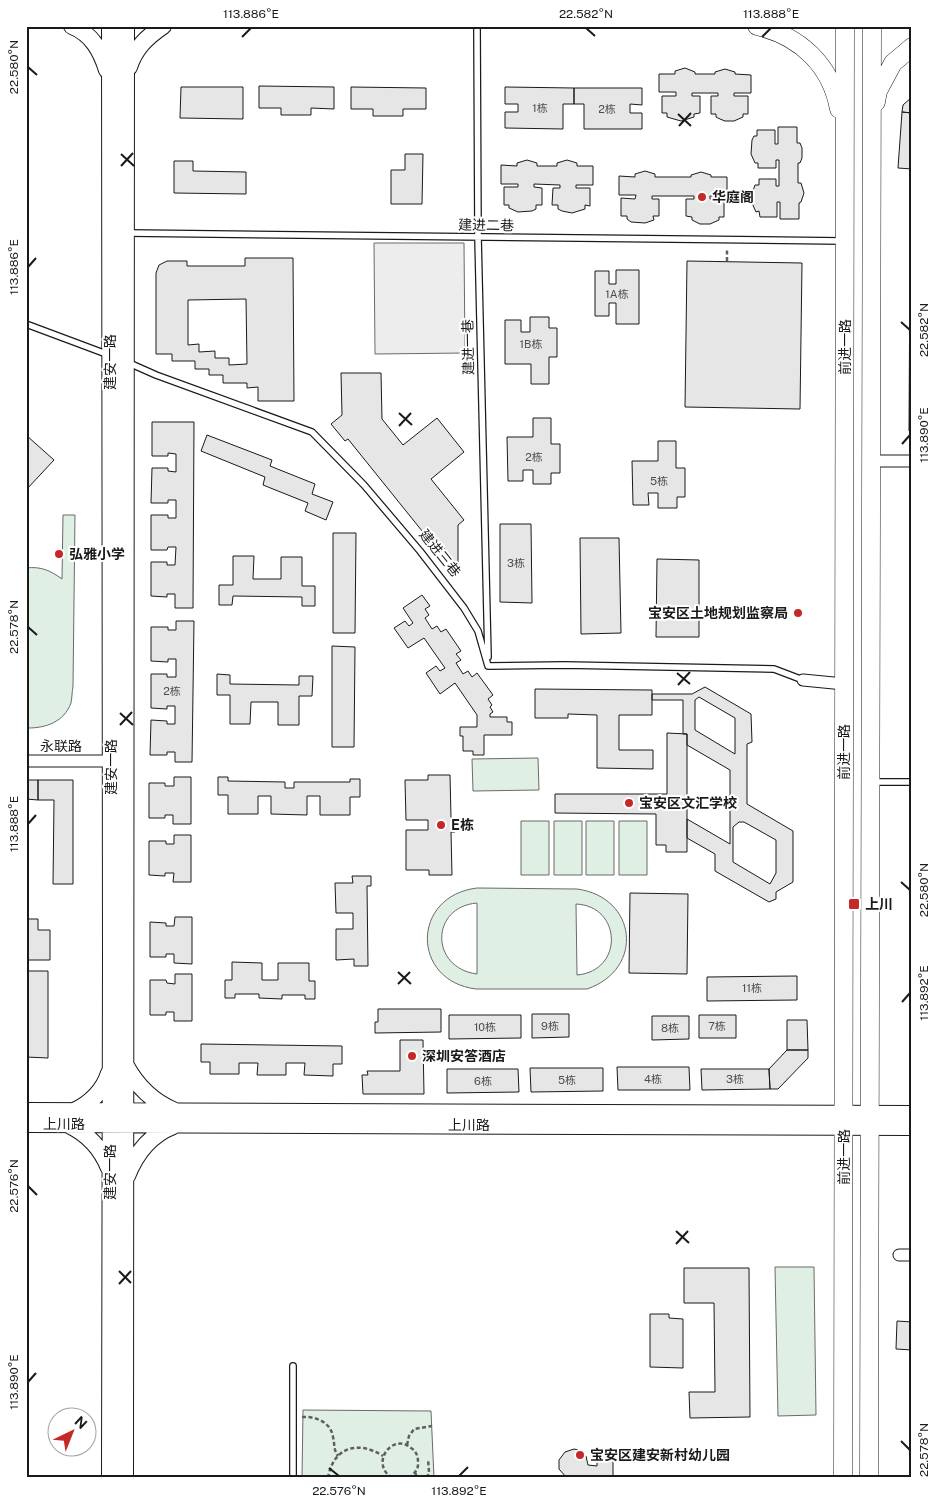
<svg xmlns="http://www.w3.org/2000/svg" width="938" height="1504" font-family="'Public Sans','Noto Sans SC',sans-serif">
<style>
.green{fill:#e0efe3;stroke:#6a6a6a;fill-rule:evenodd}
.parking{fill:#ededed;stroke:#6a6a6a}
.building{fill:#e6e6e6;stroke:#1a1a1a;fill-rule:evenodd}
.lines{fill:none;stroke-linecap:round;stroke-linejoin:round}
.lane-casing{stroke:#1a1a1a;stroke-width:8}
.street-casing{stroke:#1a1a1a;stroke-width:13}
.secondary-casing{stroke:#1a1a1a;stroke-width:18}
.primary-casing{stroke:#1a1a1a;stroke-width:19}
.path{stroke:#5f5f5f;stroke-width:2.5;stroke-dasharray:4 2.5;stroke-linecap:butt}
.lane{stroke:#fff;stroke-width:5.5}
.street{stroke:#fff;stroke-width:11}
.secondary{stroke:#fff;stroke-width:16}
.primary{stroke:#fff;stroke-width:18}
.ticks{fill:none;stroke:#1a1a1a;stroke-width:2}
.poi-dot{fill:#c62828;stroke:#fff;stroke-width:2}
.labels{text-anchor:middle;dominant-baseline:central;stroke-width:4;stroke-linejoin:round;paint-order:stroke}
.number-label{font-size:11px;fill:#4d4d4d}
.poi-label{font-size:14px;font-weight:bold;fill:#1a1a1a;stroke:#fff;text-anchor:start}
.street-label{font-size:14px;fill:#1a1a1a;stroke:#fff}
.neatline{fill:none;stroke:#1a1a1a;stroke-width:2}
.ticks-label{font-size:12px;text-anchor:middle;fill:#1a1a1a}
</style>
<rect width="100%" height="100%" fill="#fff"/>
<path class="green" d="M63,515H75L73,686C72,692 72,698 71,703C64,722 46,728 28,728H26V568C41,566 51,571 62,579Z
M538,758L539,790L473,791L472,759Z
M521,821H549V875H521Z
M554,821H582V875H554Z
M586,821H614V875H586Z
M619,821H647V875H619Z
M477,888L577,889C637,897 645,969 587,989H476C411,981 411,896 477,888ZM477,903V974C430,968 430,907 477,903ZM576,904C622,906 624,971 577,975Z
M775,1267H814L816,1415L778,1416Z
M303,1410L431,1411L434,1478H302Z"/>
<path class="parking" d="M374,243H464L465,353L375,354Z"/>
<path class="building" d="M685,68L695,72V74H715V72L725,69L735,72V74L751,75V93H734V96H748V114H743V117L734,121H725L720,119L716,117V114H711V96H718V93H692V96H700V113L694,114V117L681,121L667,117V113H662V96H676V92H659V74H675V71Z
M259,86L334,87V109L311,108V115H281V108H259Z
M181,87H243V119L180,118Z
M351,87L426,88V109H403V116H373V109H351Z
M505,87L574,88V104H563V129L505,128V112H518V104H505Z
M574,88H642V105L630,104V113H642V129H584V104H574Z
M912,97V113L902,112L903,105Z
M902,112L912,113V169L898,168Z
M778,127H797V143H800L802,148V158L800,163H798V183H801L804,193L801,202L799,203V219H780V202H777V217H760L759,211L756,212L752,203V194L755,185H759V179H776V186H779V160H776V168H758V163H755L751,154L752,140L754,136H757V130H775V144H778Z
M405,154H423L422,204H391V170H405Z
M527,160L537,163V166H557V163L567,160L577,163V166H593V185H576V188H590V206L585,205V209L572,213L562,211L558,209V205H552L553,188H560V185L534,184V187L542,188V205H536V209L532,211L518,212L509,208V205H504V187H518V184H501V165L517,166V163Z
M174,161H193V171L246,172V194L174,193Z
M645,171L655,174V177H691V175L701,172L711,175V177H727V196H710V199H724V217H719V220L710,224H700L692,220V217L686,216V199H694V196H652V199H659V216H653L654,220L645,223L631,222L627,219V216H621V198L635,199L636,195H619V176L635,177V174Z
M910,251H912V431H909Z
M245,258H293L294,401H258V387L247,388V383H223V375H209V369H195V361H172V354H156V273L159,265L167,261H187V266H245ZM246,299L247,364L229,365V358H215V351L199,352V344L188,345V300Z
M687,261L802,263L800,409L685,407Z
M616,270H639V324H616V303H609V316H595V271H609V284H616Z
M530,317H549V328H557V357H549V384H531V364H505V320H521V332H530Z
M341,373H381L382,419L403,445L437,418L464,452L431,479L464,520L458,525V562H451V557L444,548L439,552L348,439L345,441L331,424L342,415Z
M533,418H551V444H560V473H551V484H533V470H523V481H508L507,437H533Z
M152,422H194L193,608H175V594H167V597L151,596V562H167V565H175L176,547H168L167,550H151V515H168V518H176V500H168V503H151L152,468H168V471L176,472V454L168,453V456H152Z
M26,435L54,460L26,490Z
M207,435L272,460L270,466L315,484L312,494L333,502L326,520L305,511L308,503L263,485L265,477L201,451Z
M658,441H676V468H685V497H677V508H658V493H648L649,505H633L632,461H658Z
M500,524H531L532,603L500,602Z
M333,533H356L355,633H333Z
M580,538H619L621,633L581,634Z
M233,556H254L253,579H281V557H302V586H315V606H302V597L233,596L232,605H219V585H233Z
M657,559L699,560V637H656Z
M422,595L430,606L425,609L429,615L425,618L432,629L437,626L441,632L446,629L461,651L456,654L461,660L456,663L463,674L468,671L472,677L477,673L493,695L488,699L492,705L490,707L493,712L490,714V717H507V722H512V735H484V755H473V751H463V736H460V727H477V715L455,683L440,694L426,673L436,666L440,671L445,668L424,638L408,648L394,628L405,621L409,626L413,623L403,608Z
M176,621H194L192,762H175V752H167V755H150L151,720L167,721V724H175V706H167V709L151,708V674H167V677H176V659H168V662L151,661V627H168V630H176Z
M332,646L355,647L354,747H332Z
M217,674L230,675V684L299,685V676H313L312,696H299V725H278V702H251L250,724H230V695H217Z
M705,687L751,714L752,742L747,744V804L793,831V882L776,892V899L769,902L715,871V854L687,838V819L730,844V770L687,745V734H683V700H652V694H692ZM699,697L735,718V754L695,730V700ZM739,822H744L776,840V873L770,884L733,862V827Z
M535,689L652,690V715H619V750H653V769L597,768V715L568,714V718H535Z
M667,733L687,734V852H666V845H656V814L555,813V794H667Z
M428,775H450L451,818H455V832H451L452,875H429V870H406V830H428V820H406L405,780H428Z
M174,777H191V824H173V815H165V818H149V783H165V786H174Z
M218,777H228V781L285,782V788H294V782H350V779H360V797H350V815H320V796H307V815L271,814V796H258V814H228V795H218Z
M26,780H38V800L26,799Z
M38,780H73V884H53L54,800H38Z
M174,835H191V882H173L174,873H165V876L149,875V841H166V844H174Z
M352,876H371V886H367L368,966H354V959L336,960V929H353V913H336L335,883H353Z
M630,893L688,894L687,974L629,973Z
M175,917H192V964L174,963V954H166V957H150V922L166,923V926H174Z
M26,919H38V930H50V960H26Z
M232,962L262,963V980H278V963H309V981H315V999H305V995H282V999L259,998V994H235V998H225V980H232Z
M26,971H48V1058L26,1057Z
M175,974H192V1021H174V1012H166V1015H150V980H166L167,983L175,984Z
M797,976V1000L707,1001V977Z
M378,1009H441V1032L375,1033V1022H378Z
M532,1014H569V1037L532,1038Z
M449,1015H521V1038L449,1039Z
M699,1015H736V1038H699Z
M652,1016H689V1039L652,1040Z
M787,1020H807L808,1050H787Z
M400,1040H423L424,1094H363L362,1075H368L367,1071H400Z
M201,1044L342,1046V1064H333V1076L304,1075L305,1063H286V1075H257L258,1063H239V1074H210V1062H201Z
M787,1050H808V1058L778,1089H770L769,1069Z
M617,1067H689L690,1090H618Z
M530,1068H603V1091L531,1092Z
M447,1069H518L519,1092L447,1093Z
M701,1069H769L770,1089L702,1090Z
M684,1268H749L750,1417L690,1418L689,1392H715L714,1303H684Z
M650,1314H669V1318L683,1319V1368L650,1367Z
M897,1321L912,1322V1350L896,1349Z
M574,1449L578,1450L586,1456L588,1465L597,1466V1450H613V1478L566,1477L559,1469V1460L565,1452Z"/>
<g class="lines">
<g class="lane-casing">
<path id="lane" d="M477,26L478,237L488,657
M127,233L843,241
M26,324L109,355
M129,363L156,375L312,432L364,485L420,551L464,608L478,631L488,666L564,665L774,669L803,680
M871,782H912
M293,1478V1366"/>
</g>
<g class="street-casing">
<path id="street" d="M871,461H912
M803,680L844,684
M26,761H117
M899,1255H912"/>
</g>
<g class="secondary-casing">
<path id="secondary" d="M72,26C92,34 101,51 107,70
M110,26L111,957L110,1478
M129,67C135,48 147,37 163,26
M125,1064C136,1085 153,1102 175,1111
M26,1111L912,1114
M74,1111C90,1104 104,1090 109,1073
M26,1124L912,1127
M69,1125C88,1134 101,1148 109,1168
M127,1176C136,1153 150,1135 173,1126
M125,1478L126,26"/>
</g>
<g class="primary-casing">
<path id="primary" d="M757,26C800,36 831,65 839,109
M876,102L878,91L893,63L912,47
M843,1478L845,26
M869,1478L872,26"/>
</g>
<path class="path" d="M727,261V248
M302,1417C315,1416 331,1422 333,1437C335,1444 333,1449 338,1456
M407,1445L409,1436L414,1429L432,1426
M415,1472L417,1478
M328,1478C333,1447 358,1440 383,1456
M392,1478C369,1463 393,1432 411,1448C416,1451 418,1456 418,1462C419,1469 414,1474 409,1478
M427,1478L429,1472L428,1459"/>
<use href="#lane" class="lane"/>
<use href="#street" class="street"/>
<use href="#secondary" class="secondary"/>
<use href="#primary" class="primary"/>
</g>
<path class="ticks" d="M586,28L595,36M242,37L251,28M762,37L771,28M28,67L37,75M678,114L691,126M679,126L691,113M121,154L134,166M121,166L133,153M28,267L36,258M901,322L910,330M399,413L412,425M399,426L411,413M902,444L910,435M28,627L37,635M677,673L690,684M678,685L690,672M120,713L133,725M120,725L132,712M28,824L36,815M901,882L910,890M398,972L411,984M398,984L410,972M902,1002L910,993M28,1186L37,1195M676,1231L689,1243M676,1244L688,1231M119,1271L131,1283M119,1284L131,1271M28,1382L36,1373M901,1441L910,1450M329,1468L339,1476M459,1476L468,1467"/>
<g class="poi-dot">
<circle cx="702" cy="197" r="5"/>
<circle cx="59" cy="554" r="5"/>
<circle cx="798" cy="613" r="5"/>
<circle cx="629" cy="803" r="5"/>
<circle cx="441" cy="825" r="5"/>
<rect x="848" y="898" width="12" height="12" rx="2.5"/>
<circle cx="412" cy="1056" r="5"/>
<circle cx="580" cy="1455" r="5"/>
</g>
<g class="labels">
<g class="number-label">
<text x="540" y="108">1栋</text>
<text x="607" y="109">2栋</text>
<text x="617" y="294">1A栋</text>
<text x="531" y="344">1B栋</text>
<text x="534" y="457">2栋</text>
<text x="659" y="481">5栋</text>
<text x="516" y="563">3栋</text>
<text x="172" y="691">2栋</text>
<text x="752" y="988">11栋</text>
<text x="550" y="1026">9栋</text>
<text x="717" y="1026">7栋</text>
<text x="485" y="1027">10栋</text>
<text x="670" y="1028">8栋</text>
<text x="653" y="1079">4栋</text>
<text x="735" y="1079">3栋</text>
<text x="567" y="1080">5栋</text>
<text x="483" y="1081">6栋</text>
</g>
<g class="poi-label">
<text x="712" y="197">华庭阁</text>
<text x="69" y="554">弘雅小学</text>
<text x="788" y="613" text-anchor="end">宝安区土地规划监察局</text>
<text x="639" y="803">宝安区文汇学校</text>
<text x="451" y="825">E栋</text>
<text x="865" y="904">上川</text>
<text x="422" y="1056">深圳安答酒店</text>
<text x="590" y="1455">宝安区建安新村幼儿园</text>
</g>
<g class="street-label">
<text transform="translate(486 225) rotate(1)">建进二巷</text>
<text transform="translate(468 347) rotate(-91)">建进一巷</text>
<text transform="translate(845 347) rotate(-90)">前进一路</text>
<text transform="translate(110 362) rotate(-90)">建安一路</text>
<text transform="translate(440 553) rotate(51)">建进三巷</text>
<text x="61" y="746">永联路</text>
<text transform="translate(844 752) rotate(-90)">前进一路</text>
<text transform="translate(111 767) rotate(-90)">建安一路</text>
<text x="64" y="1124">上川路</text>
<text x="469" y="1125">上川路</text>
<text transform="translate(844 1157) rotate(-90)">前进一路</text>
<text transform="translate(110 1172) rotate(-90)">建安一路</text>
</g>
</g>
<rect width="938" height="1504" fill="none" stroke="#ffffff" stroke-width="55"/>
<g transform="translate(72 1432) rotate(43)"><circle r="24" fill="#ffffff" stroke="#a3a3a3"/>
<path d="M0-4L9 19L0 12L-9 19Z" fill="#c62828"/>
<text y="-8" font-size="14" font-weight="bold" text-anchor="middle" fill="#1a1a1a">N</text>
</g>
<rect x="28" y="28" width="882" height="1448" class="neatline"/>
<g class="ticks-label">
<text x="251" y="18">113.886°E</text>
<text x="586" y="18">22.582°N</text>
<text x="771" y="18">113.888°E</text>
<text transform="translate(14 67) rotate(-90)" y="4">22.580°N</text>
<text transform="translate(14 267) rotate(-90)" y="4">113.886°E</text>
<text transform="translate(924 330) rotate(-90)" y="4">22.582°N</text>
<text transform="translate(924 435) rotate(-90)" y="4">113.890°E</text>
<text transform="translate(14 627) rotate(-90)" y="4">22.578°N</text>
<text transform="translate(14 824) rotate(-90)" y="4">113.888°E</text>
<text transform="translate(924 890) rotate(-90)" y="4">22.580°N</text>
<text transform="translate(924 993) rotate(-90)" y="4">113.892°E</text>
<text transform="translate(14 1186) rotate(-90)" y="4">22.576°N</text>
<text transform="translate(14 1382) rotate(-90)" y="4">113.890°E</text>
<text transform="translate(924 1450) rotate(-90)" y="4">22.578°N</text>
<text x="339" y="1495">22.576°N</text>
<text x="459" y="1495">113.892°E</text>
</g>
</svg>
